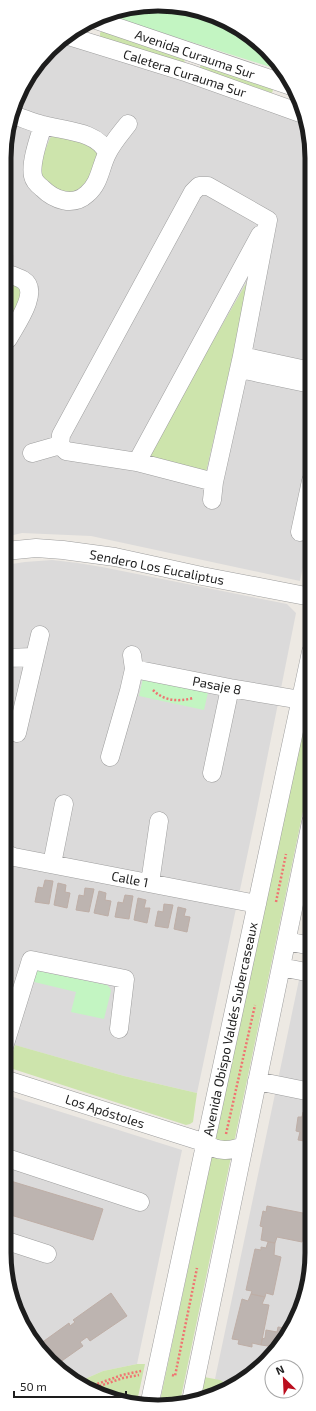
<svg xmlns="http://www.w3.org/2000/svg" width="316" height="1411" font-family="'Exo 2',sans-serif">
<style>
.residential{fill:#dbdada}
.grass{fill:#cde4ac}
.park{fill:#c3f5c2}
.building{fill:#bdb4b0;stroke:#beaea6}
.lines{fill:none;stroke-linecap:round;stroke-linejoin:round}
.minor-casing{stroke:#9e9e9e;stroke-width:19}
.path{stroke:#f07371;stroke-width:2.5;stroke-dasharray:2 2;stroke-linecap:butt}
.minor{stroke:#fff;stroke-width:18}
.labels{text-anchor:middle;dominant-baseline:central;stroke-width:3;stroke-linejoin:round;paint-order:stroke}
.street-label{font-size:13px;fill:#1d1d1d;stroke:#fff}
.rim{fill:none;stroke:#1d1d1d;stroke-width:5}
</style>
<rect width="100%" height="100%" fill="#ede9e3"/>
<path class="residential" d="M61,39L305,120L311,138V530L300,581L91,536L22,533L5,537V138L25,81Z
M52,560L78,563L102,567L287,604L296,613L256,814L197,1093L124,1076L4,1042L5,565L25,562Z
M311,923V1273L291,1330L252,1375L231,1386L215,1379Z
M4,1094L182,1150L137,1364L103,1371L78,1382L42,1355L16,1312L4,1253Z"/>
<path class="grass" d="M102,31L183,59L185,61L183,64L100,37V33Z
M202,64L272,88L273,90L272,93L199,68Z
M59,133L95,146L100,158L88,186L75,194L52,189L41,178L40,164L50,138Z
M252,273L206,472L147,456Z
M5,281L22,284L25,297L5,331Z
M311,689V773L180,1402L174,1403L160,1401Z
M15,1045L124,1076L197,1093L193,1122L190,1124L186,1125L10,1068L8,1066Z
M137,1364H145L138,1397L135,1400L129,1402L90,1391L78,1382L103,1371Z
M204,1377L220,1380L231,1386L207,1399L200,1400Z"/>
<path class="park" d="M178,5L226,20L267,49L283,71L106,15L118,9Z
M144,674L209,688L204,710L139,696Z
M38,971L107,985L110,988L111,991L104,1019L71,1012L76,992L30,981L33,972Z"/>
<path class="building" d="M45,880L53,881L49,904L35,902L38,887L43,888Z
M58,883L66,885L65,892L70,893L67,908L54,905Z
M85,888L94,889L89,912L76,910L79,895L84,896Z
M99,891L106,893L105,900L111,901L108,916L94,913Z
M125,895L133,896L129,919L115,917L118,902L123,903Z
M138,898L146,900L144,908H150L147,923L134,920Z
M164,904L173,905L168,928L155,926L158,911L163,912Z
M178,907L186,909L184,916L190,917L187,932L174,929Z
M303,1112L311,1113V1142L298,1140L300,1132L296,1131L298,1117H302Z
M4,1179L103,1209L93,1240L4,1213Z
M267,1206L308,1214L307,1220L310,1221L308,1235H304L302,1242L277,1237L275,1243L261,1240L263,1227L260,1226L263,1211L266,1212Z
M268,1242L275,1243L274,1255L281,1257L273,1295L266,1293L265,1297L251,1294L252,1291L246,1290L255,1249L261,1250V1247L266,1248Z
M111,1293L127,1316L90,1341L87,1337L80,1342L83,1346L56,1365L42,1355L37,1346L69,1323L70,1326L75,1322L73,1320Z
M251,1294L265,1297L262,1304L269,1305L261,1345L252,1343V1347L238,1344L239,1340L232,1339L242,1299L248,1301Z
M278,1327L292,1329L275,1349V1347L261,1345L262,1339L265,1338L266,1330L277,1332Z"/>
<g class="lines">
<g class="minor-casing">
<path id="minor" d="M96,20L294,87
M65,35L188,73L303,114
M13,115C23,118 33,123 43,125C64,131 98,131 107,153
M43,125C39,138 30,163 33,176C34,181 38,185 42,188C54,200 73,207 87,194C100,183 100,168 107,154C112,143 121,133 128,124
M5,341L8,339C15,326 41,291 23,280C18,277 11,275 5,273
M242,356L311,371
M240,369L311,384
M60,445L61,435L193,192L199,186H208L268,220
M32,453L60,445L66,451L137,462L214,482
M137,462L260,235
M212,500L214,482L242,356L268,220
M300,532L311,481
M5,551L36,548L63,550L115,557L202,576L311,597
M5,658L34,657
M134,669L230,688L301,700
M17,733L40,635
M110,757L129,691L134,669L132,655
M212,773L230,688
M4,853L14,857L257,904
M52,864L64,804
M150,883L159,821
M287,941L311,946
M281,967L311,973
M4,1047L31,960L125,979L119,1029
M4,1079L206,1143C216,1152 232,1152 244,1145
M257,1081L311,1092
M4,1157L140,1202
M4,1240L47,1254
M191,1401L311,822
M149,1406L311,652"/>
</g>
<path class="path" d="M175,6L233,25
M153,690C164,701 178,702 193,698
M276,902L286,854
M226,1134L255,1005
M172,1375L175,1376L197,1268
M86,1388L122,1375L141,1371
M88,1390L123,1378L139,1375"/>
<use href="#minor" class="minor"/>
</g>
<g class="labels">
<g class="street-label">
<text transform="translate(195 54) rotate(19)">Avenida Curauma Sur</text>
<text transform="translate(185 73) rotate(18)">Caletera Curauma Sur</text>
<text transform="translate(157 567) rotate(11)">Sendero Los Eucaliptus</text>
<text transform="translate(217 685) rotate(11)">Pasaje 8</text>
<text transform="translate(130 879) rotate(11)">Calle 1</text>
<text transform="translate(230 1029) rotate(-78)">Avenida Obispo Valdés Subercaseaux</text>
<text transform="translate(105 1111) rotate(18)">Los Apóstoles</text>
</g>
</g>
<path d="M0 0H316V1411H0ZM158 11H158A147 147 0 0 1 305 158V1253A147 147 0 0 1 158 1400H158A147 147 0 0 1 11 1253V158A147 147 0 0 1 158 11Z" fill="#fff" fill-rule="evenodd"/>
<path class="rim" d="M158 11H158A147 147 0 0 1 305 158V1253A147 147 0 0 1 158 1400H158A147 147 0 0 1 11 1253V158A147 147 0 0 1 158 11Z"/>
<g transform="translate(284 1379) rotate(336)"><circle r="19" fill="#ffffff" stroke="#a5a5a5"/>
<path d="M0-3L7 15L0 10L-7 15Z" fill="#bb0e1e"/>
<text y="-6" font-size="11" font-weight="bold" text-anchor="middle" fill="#1d1d1d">N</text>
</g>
<path d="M14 1391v6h112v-6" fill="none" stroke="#1d1d1d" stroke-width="2"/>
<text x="20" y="1391" font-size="12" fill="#1d1d1d" stroke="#ffffff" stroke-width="3" paint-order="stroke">50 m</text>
</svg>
